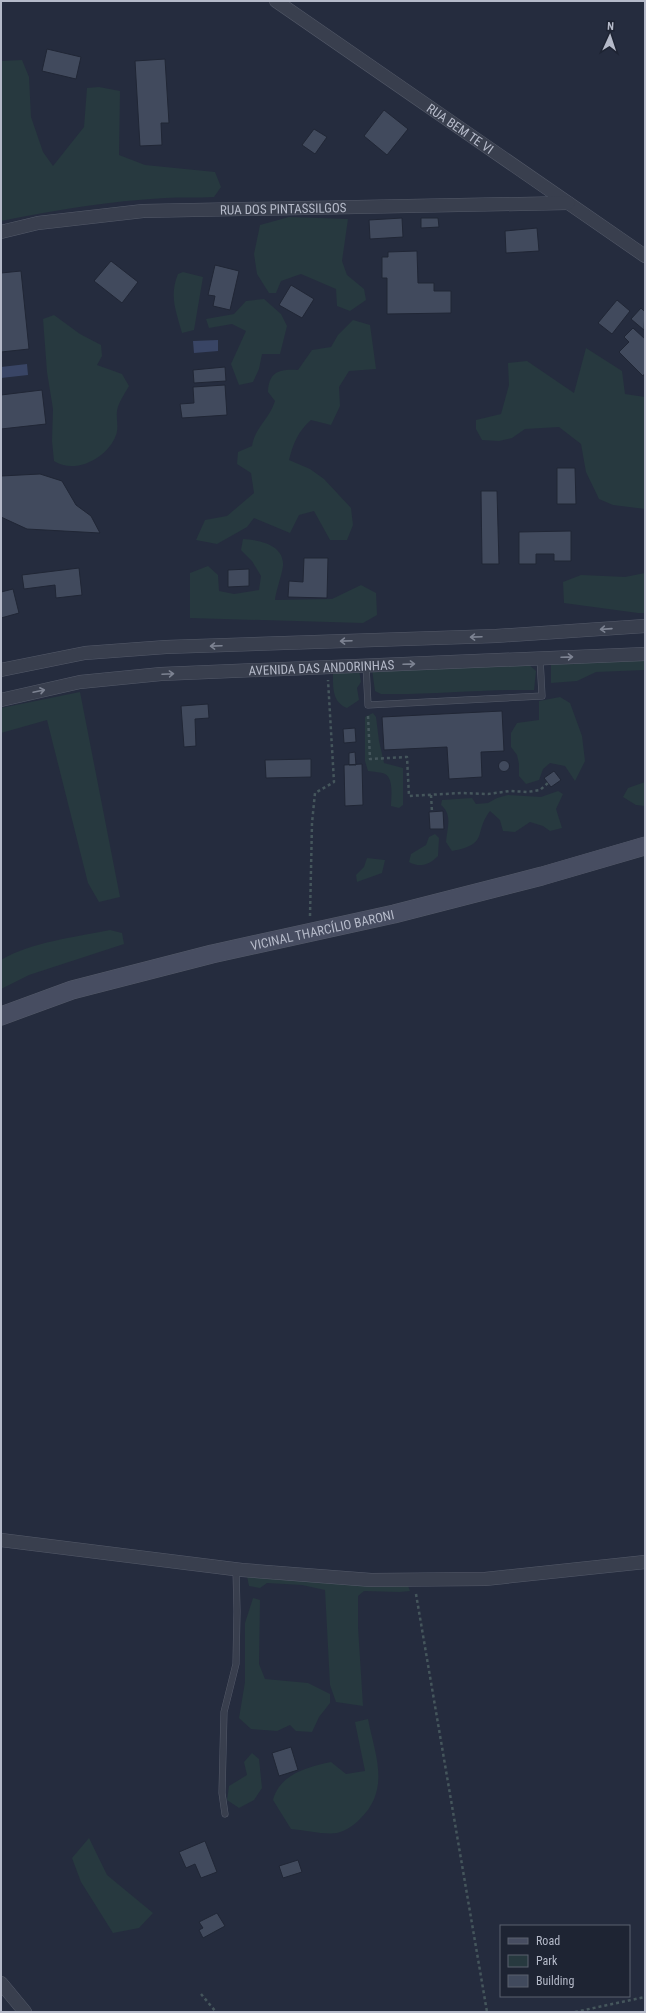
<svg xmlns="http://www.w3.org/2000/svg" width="646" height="2013" font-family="'Roboto Condensed',sans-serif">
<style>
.green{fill:#27393f}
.water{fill:#394565}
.building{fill:#414a5d;stroke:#202635}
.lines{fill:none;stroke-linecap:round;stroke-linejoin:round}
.service-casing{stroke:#545a69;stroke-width:7}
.minor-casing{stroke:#545a69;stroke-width:14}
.secondary-casing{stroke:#545a69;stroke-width:19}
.path{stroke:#45565c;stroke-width:2.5;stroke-dasharray:3 3;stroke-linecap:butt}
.service{stroke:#393f4e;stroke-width:6}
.minor{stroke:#393f4e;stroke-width:13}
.secondary{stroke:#474d61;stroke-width:18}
.oneway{stroke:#7d8392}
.labels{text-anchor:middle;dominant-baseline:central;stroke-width:3;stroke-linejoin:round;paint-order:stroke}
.street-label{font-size:13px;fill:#b5bac9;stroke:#1e2433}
</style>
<rect width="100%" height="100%" fill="#252c3e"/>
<path class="green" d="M22,60L29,77L31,117L43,152L53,166L84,127L87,88L99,87L120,91L119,155L145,165L215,172L221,187L214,197C198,198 181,197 165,198C110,201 55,210 1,221V61Z
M289,217L348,219L342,261L347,275L364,289L366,300L350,311L337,306L336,289L301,274L281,281L276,293H269L257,274L254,254L260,225Z
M183,272L203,277L194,330L182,333C176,311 169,296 178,274Z
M264,299L281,314L287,326L280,354H262L259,369L253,382L239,385L231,364L246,331L232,324L209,328L206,319L234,314L246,301Z
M54,315L80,334L101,345L102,356L97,365L122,374L129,386C125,393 118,403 117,411C116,418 119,428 116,435C108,458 75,475 54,461L52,441L53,409L47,372L43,319Z
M353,320L370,325L376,369L349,371L339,387L340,406L331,425L311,420C298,431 293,444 289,460L310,469L324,479L351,508L353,525L347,540H330L314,511L299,515L290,533L254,518L247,527L217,544L196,540L205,520L227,516L254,493L251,473L237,464L238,452L252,446C255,427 269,420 275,401L268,392C269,371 280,369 298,370L312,350L331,347L338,335Z
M586,348L622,371L625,394L645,397V509L613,505L599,499L586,472L581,444L559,427L525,429L512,438L499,441L482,440L476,429V420L501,414L509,385L508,363L527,361L574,393Z
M243,539C258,540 282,544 283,563C284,569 276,590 275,600L332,599L361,585L376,593L377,615L363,623L190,618V573L208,566L218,575L219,591L234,594L259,590L261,576L252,561L241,550Z
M645,573V613H638L564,603L563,582L581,575L625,577Z
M645,658V670L596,672L577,681L551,683V663Z
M527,663L536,671L534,690C483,689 433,695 381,694L375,691L372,669Z
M359,670L361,682L357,688L359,700L347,708C332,702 333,687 333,673Z
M80,692L120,897L99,902L88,883L47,720L1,733V708Z
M560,697L570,703L582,736L585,761L575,781L565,766L550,763L543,769L539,780L526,784L519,776V764L517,755L511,747V733L517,723L539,720V701Z
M373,713L376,717L379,741L384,763L403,768V805L399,808L391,806C391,797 394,779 385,774C381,772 373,772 368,771L365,761V717Z
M645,782V806L636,805L623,797L628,788Z
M558,791L563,794L556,809L562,828L550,831L543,826L530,822L515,832L503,831L500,820L490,811C473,833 490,844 452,851L446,842C447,828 453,815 441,805L442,800L472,798L476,804L488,803L497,798L508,795L541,797Z
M435,834L439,838L438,856C429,865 420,868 409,862L411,854L426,845L429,837Z
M367,858L385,860L382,873L357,882L356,875L364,867Z
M110,930L122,933L124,944L29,975L1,989V960C30,942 77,937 110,930Z
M247,1576L407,1583L410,1591L399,1592L364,1591L358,1596V1627L363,1706L336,1702L330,1685L325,1590L302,1585L267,1583L260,1588L249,1586Z
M253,1598L260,1600L259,1664L265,1679L308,1683L330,1694V1703L319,1717L312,1732L296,1731L290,1725L277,1731L251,1729L239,1718L245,1682V1623Z
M368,1719C375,1755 391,1789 360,1819C354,1825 346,1831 337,1833C325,1835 304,1830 291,1829L273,1800C280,1774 307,1767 331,1762L346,1774L365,1771L355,1722Z
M252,1753L259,1759L262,1788L254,1800L239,1808L227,1800L229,1786L247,1775L244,1762Z
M89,1838L107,1875L153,1913L139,1928L113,1933L81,1882L72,1858Z"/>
<path class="water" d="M218,340V351L194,353L193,341Z
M27,364L28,375L1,378V367Z"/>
<path class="building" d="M47,49L81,57L76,79L42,71Z
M165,59L169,123H161L162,145L140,146L135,61Z
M384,110L408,129L387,155L364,136Z
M314,129L327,137L315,154L302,145Z
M402,218L403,237L370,239L369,220Z
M421,218H438L439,227L421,228Z
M537,228L539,251L506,253L505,231Z
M417,251L418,283H434V291H451V313L387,314V278H382V257H388V252Z
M111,261L138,282L122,303L94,281Z
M215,265L239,271L230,310L213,306L215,296L208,295Z
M21,271L29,349L1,352V273Z
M291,285L314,299L302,318L279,305Z
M617,300L630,311L612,334L598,323Z
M641,308L645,312L644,330L631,319Z
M633,328L645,339V373L643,376L619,352L629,342L624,337Z
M225,367L226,381L194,383L193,370Z
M225,385L227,415L182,418L180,404L194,403L193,387Z
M42,390L46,424L1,429V395Z
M557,468H575L576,504H557Z
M40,474L62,481L76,505L91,516L100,533L27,529L1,517V476Z
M481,491H497L499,564H482Z
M571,531V561H554V554H536V564H519V532Z
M304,558H328L327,598L288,597L289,581L303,582Z
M79,568L82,595L56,598L55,585L24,589L22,575Z
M249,569V586L228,587V570Z
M13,589L19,613L1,618V592Z
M208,704L209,718L195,719L196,746L184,747L181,706Z
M502,711L504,751L481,752L482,777L449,779L447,747L384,750L382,717Z
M355,728L356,742L344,743L343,729Z
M355,752L356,765H349V753Z
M311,759V777L266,778L265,760Z
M498.5 766a5.5 5.5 0 1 1 11 0a5.5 5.5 0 1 1-11 0Z
M362,764L363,805L345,806L344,765Z
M554,771L561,780L551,787L544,778Z
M443,811L444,829H430L429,812Z
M291,1747L298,1770L279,1776L272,1753Z
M205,1841L217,1872L201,1878L195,1864L186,1868L179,1852Z
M298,1860L302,1872L283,1878L279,1866Z
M217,1913L225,1926L203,1938L199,1930L203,1928L199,1922Z"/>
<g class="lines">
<g class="service-casing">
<path id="service" d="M366,665L368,705L542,696L540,658
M225,1814L222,1793L224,1712L236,1664L237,1611L236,1569"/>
</g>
<g class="minor-casing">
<g id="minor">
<path id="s1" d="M276,1L645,256"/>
<path id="s2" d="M1,232L38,223L143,211L568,203"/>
<path d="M1,670L85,653L166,647L496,636L645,626"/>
<path id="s3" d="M1,700L80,682L161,674L645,654"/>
<path d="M1,1540L242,1570L371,1580L485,1579L645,1562"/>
<path d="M1,1983L25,2012"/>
</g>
</g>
<g class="secondary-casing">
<g id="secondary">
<path id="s4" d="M1,1016L72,990L212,954L394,914L542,876L645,846"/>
</g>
</g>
<path class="path" d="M368,716L370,759L407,757L409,796L461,793L488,794L510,791L527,792L540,790L548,783
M431,795L432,812
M310,916L312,823L315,793L334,782L328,680
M416,1594L487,2012
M201,1994L216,2012
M575,2012L645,1997"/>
<use href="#service" class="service"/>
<use href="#minor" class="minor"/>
<use href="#secondary" class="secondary"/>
</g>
<defs><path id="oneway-shaft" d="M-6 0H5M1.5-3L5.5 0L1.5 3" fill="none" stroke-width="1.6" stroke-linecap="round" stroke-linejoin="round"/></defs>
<g class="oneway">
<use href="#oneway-shaft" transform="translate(606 629) rotate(176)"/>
<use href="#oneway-shaft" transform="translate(476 637) rotate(178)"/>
<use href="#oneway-shaft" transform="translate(346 641) rotate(178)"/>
<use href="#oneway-shaft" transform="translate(216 646) rotate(178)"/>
<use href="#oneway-shaft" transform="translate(567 657) rotate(-2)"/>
<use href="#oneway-shaft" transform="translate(409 664) rotate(-2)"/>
<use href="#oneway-shaft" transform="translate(168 674) rotate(-3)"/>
<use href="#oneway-shaft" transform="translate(39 691) rotate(-12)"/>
</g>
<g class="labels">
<g class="street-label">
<text stroke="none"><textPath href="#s1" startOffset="224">RUA BEM TE VI</textPath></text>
<text stroke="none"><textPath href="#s2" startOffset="284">RUA DOS PINTASSILGOS</textPath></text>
<text stroke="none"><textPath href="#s3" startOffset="323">AVENIDA DAS ANDORINHAS</textPath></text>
<text stroke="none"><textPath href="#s4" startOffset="333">VICINAL THARCÍLIO BARONI</textPath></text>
</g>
</g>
<rect width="646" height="2013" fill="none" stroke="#b5bac9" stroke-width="4"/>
<rect x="500" y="1925" width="130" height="72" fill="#1e2433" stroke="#5a606f"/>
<rect x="508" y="1938" width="20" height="6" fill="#474d61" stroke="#5a606f"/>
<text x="536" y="1945" font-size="12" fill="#b5bac9">Road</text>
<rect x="508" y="1955" width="20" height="12" fill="#27393f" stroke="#5a606f"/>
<text x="536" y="1965" font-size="12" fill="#b5bac9">Park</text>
<rect x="508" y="1975" width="20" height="12" fill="#414a5d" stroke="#5a606f"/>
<text x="536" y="1985" font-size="12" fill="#b5bac9">Building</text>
<g transform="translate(610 36) rotate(3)" stroke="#1e2433" stroke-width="3" paint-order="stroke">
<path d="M0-3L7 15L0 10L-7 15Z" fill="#b5bac9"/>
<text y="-6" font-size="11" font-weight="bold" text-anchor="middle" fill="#b5bac9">N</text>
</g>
</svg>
